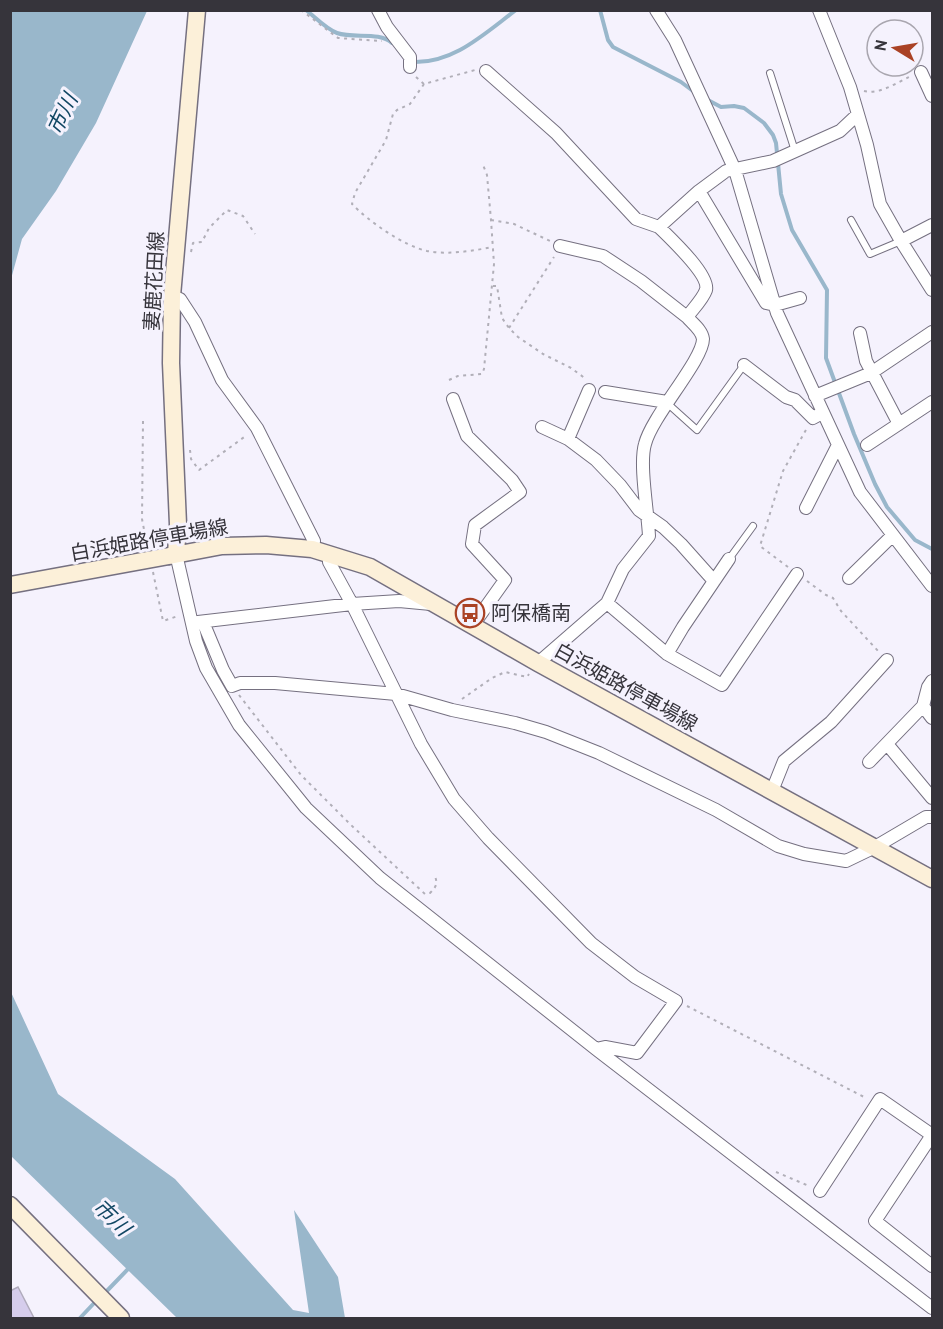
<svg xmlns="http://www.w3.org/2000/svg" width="943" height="1329" font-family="'PT Sans','Noto Sans JP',sans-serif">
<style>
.water{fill:#99b7cb}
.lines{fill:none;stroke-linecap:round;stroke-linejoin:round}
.stream{stroke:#99b7cb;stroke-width:4}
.building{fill:#d6cdec;stroke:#b0abbc;stroke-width:1.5}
.lane-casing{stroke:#757080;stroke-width:8}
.street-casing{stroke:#757080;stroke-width:14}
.secondary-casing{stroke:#757080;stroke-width:19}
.path{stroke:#b1afb8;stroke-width:2;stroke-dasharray:3 4.5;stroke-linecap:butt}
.lane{stroke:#fff;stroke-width:6}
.street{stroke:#fff;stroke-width:12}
.secondary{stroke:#fcf0d9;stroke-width:16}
.secondary-bridge-casing{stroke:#757080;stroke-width:19;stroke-linecap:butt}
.secondary-bridge{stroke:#fcf0d9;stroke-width:16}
.labels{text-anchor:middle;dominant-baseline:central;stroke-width:6;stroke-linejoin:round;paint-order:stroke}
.street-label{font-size:20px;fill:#36343b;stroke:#f5f2fd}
.poi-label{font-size:20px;fill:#36343b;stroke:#f5f2fd;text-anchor:start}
.water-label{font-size:21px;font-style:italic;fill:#124764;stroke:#f5f2fd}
</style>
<rect width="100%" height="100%" fill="#f5f2fd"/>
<path class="water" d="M11,10L147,11L96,123L56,191L22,239L11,279Z
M10,990L58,1094L175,1179L293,1310L309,1313L294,1210L338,1277L345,1318H177L11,1156Z"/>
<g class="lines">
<path class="stream" d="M306,10C316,18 326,29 337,33C354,39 379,31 392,43
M600,10L608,40L613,47L681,82L697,94
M412,62C453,64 484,34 516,10
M706,99L721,107L734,106L744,108L764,123L773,135L776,143L781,194L792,230L827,290L826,358L854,434L875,484L887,507L915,540L932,549
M103,1295L129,1268
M80,1318L97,1300"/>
</g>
<path class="building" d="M18,1287L34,1318H10V1291Z"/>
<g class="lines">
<g class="lane-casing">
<path id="lane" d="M770,73L795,151
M851,220L870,254L901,241
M667,403L697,430L744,365
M729,559L753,526"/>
</g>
<g class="street-casing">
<path id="street" d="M378,10L387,27L410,57V67
M656,10L675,40L735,170L777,313L860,492L932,586
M819,10L850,87L867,145L880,204L901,241L932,290
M486,71L556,133L636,219L659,227
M921,72L932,96
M699,191L766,303L775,305L800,298
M901,241L932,225
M560,246L603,256L641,281L687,317
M172,296L180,299L195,322L222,380L257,428L314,541
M860,333L866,361L899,424
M744,365L786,397L795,400L813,418L822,413
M605,392L667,402
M815,396L871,373L932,332
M453,399L467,436L512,480L520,492L475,525L472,544L505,580L473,625
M542,427L568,439L596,460L620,485L639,510L663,527L681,544L714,581
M568,439L589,390
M867,445L932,402
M806,508L838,445
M176,554L196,641L206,668L239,725L306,808L380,878L596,1049L932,1308
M329,562L352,604L421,744L454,799L488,838L591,943L635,977L676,1001L637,1053L605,1047L596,1049
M849,578L893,535
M607,603L667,654L722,685L797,574
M198,622L352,604L399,601L431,604
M203,622L223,670L232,686L240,683H275L396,694L452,710L515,723L546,732L599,753L716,810L778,846L804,854L846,861L875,847L926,817H932
M667,654L683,627L729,559
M538,663L607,603L623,569L649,536C648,513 639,464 645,444C652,416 703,360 703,339C702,330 692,323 687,317C692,310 703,299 706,290C710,275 669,237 659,227L699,191L726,171L773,161L840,131L857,115
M923,706L932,718
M887,744L932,798
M869,762L923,706L928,687L932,681
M772,791L784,761L831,722L887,660
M932,1135L875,1221L932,1266
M820,1191L880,1099L932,1135"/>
</g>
<g class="secondary-casing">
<path id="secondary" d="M176,554L178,524L171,363L172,296L197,10
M169,556L222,546L266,545L312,549L370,567L538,663L932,879
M10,1205L121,1318"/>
</g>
<path class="path" d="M301,10L338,38L382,41
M416,77L424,84L475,70
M424,84L410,104L397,110L393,114L386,140L355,193L352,204C368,221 404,246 427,251C448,255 472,251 493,247
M864,91C879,95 896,83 909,77
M491,220L514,224L550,241
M191,252L193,243L202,242L209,228L227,210L243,216L255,234
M493,286H497L502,318L509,328L518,337L543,354L571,368L586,379
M509,328L554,257
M449,380L458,376L482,374L484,369L494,264L491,220L487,175L483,165
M143,421L142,519L147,545
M190,450L191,459L199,470L247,435
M788,567L760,546L783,471L807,428
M153,572L163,621L178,616
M807,581L826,595L833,598L841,611L879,652
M239,695L301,775L351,825L425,894L430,893C437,886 438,883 434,874
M462,699L492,678L505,672L527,677L529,674
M687,1006L866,1098
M776,1172L809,1186"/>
<use href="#lane" class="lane"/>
<use href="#street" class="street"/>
<use href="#secondary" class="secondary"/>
<g class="secondary-bridge-casing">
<path id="secondary-bridge" d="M10,585L169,556"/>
</g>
<use href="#secondary-bridge" class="secondary-bridge"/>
</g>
<defs>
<g id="bus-ring" transform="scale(1.5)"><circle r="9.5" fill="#f5f2fd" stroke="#aa4225" stroke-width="1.5"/><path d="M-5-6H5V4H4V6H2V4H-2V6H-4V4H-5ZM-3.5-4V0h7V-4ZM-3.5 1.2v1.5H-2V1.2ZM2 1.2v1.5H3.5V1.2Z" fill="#aa4225"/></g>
</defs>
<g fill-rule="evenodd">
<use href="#bus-ring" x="470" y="613"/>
</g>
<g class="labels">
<g class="street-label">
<text transform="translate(154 281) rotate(-87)">妻鹿花田線</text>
<text transform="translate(149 540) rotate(-10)">白浜姫路停車場線</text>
<text transform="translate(626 687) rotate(29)">白浜姫路停車場線</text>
</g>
<g class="poi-label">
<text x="491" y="613">阿保橋南</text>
</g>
<g class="water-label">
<text transform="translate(62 114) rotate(-64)">市川</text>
<text transform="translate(112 1217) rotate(44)">市川</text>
</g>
</g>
<rect width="943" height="1329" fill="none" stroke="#36343b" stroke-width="24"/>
<g transform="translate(895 48) rotate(281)"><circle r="28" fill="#f5f2fd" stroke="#a9a6af" stroke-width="1.5"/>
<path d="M0-4.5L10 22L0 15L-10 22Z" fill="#aa4225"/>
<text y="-9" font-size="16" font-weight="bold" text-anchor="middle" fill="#36343b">N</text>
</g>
</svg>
